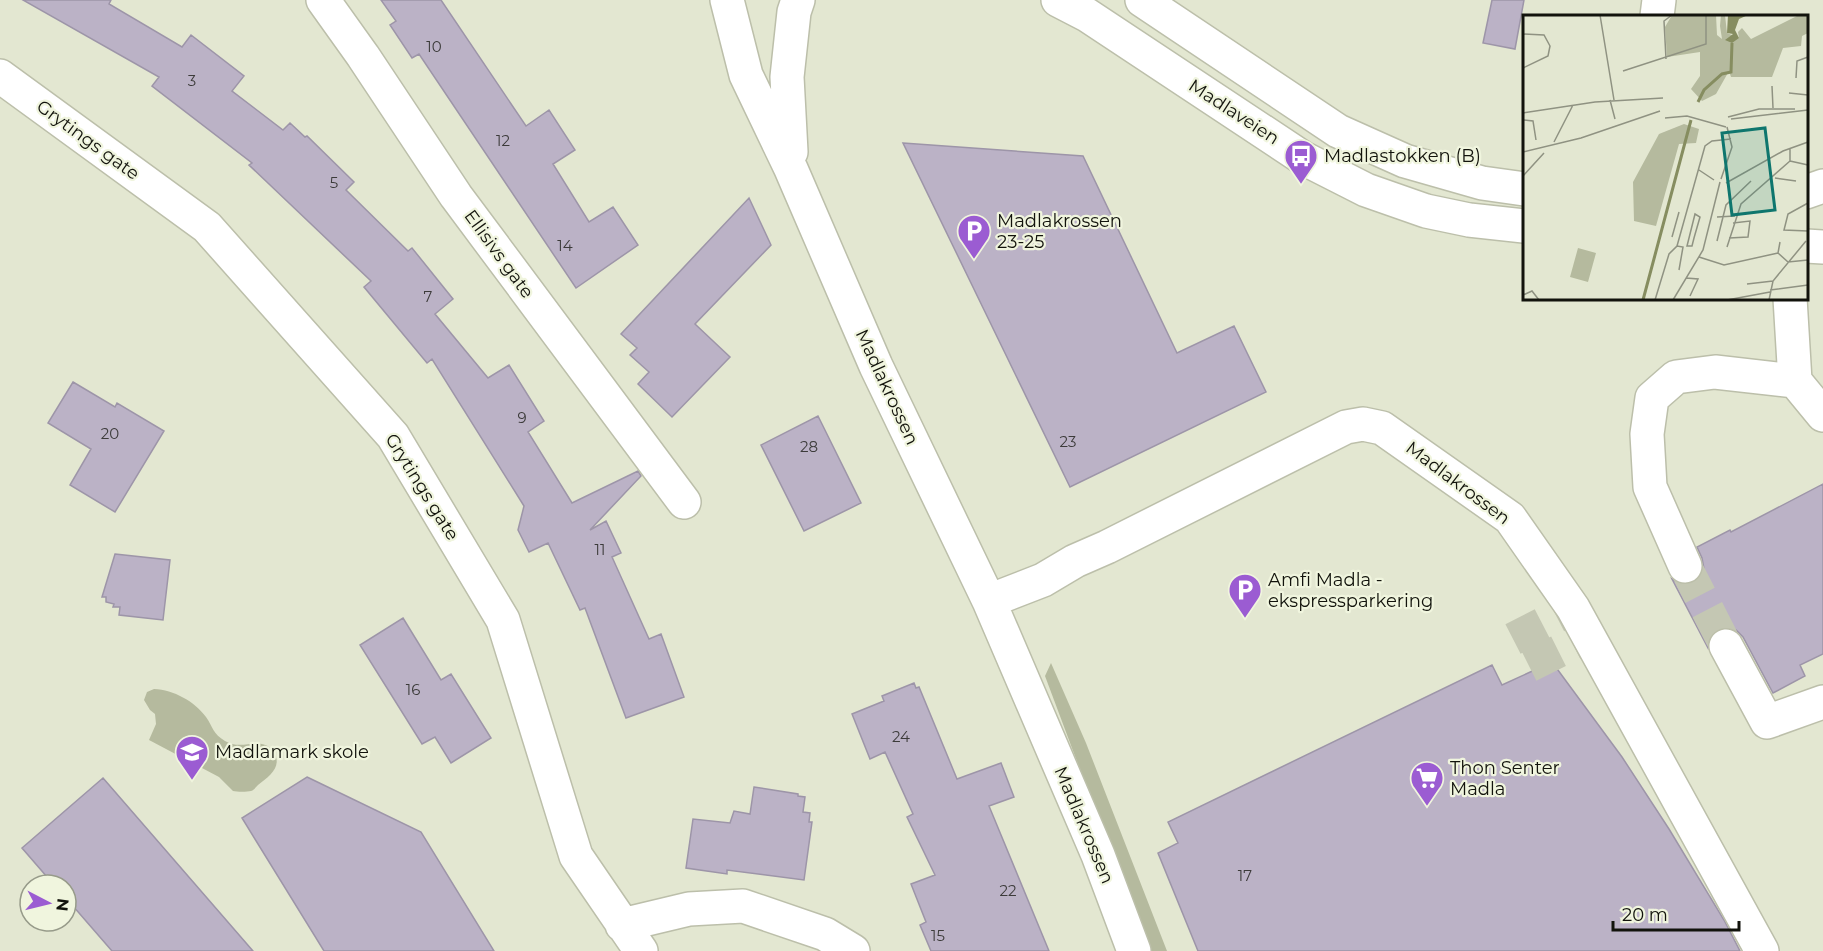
<svg xmlns="http://www.w3.org/2000/svg" width="1823" height="951" font-family="Montserrat,sans-serif">
<style>
.green{fill:#b5ba9e}
.building{fill:#bbb2c6;stroke:#9d95a8;stroke-width:1.5}
.lines{fill:none;stroke-linecap:round;stroke-linejoin:round}
.minor-tunnel{stroke:#c4c7b3;stroke-width:33;stroke-dasharray:33 16;stroke-linecap:butt}
.minor-casing{stroke:#bcbfaa;stroke-width:36}
.major-casing{stroke:#bcbfaa;stroke-width:36}
.minor{stroke:#fff;stroke-width:33}
.major{stroke:#fff;stroke-width:33}
.labels{text-anchor:middle;dominant-baseline:central;stroke-width:4.5;stroke-linejoin:round;paint-order:stroke}
.number-label{font-size:15px;fill:#3c3b3a}
.street-label{font-size:18px;fill:#12130c;stroke:#f0f5de}
.poi-label{font-size:18px;fill:#12130c;stroke:#f0f5de;text-anchor:start}
.inset-river{fill:none;stroke:#868d60;stroke-width:3}
.inset-road{fill:none;stroke:#8f9282;stroke-width:1.5}
.view{fill:#0f766e;fill-opacity:0.15;stroke:#0f766e;stroke-width:3}
.inset-edge{fill:none;stroke:#12130c;stroke-width:3}
</style>
<rect width="100%" height="100%" fill="#e3e7d1"/>
<path class="green" d="M1051,663L1086,743L1167,951H1148L1045,676Z
M154,689C174,690 194,701 206,717C213,727 213,734 225,741C241,751 258,737 270,748C286,764 270,776 258,785C256,787 254,790 251,791C247,792 237,792 233,791L219,777L149,740L156,724L155,714L150,710L144,700L147,692Z"/>
<path class="building" d="M23,0H111L109,4L182,47L191,35L244,76L232,91L283,130L290,123L305,137L307,136L354,182L346,190L408,251L412,248L453,299L435,314L488,378L509,365L544,421L528,432L572,503L638,471L641,476L590,530L606,521L621,553L612,557L649,639L661,634L684,697L626,718L585,608L580,610L548,543L529,552L518,530L524,506L432,359L427,363L364,287L371,281L249,165L252,163L152,86L159,77Z
M381,0H441L526,126L549,110L575,150L553,164L589,222L613,207L638,245L576,288L419,54L412,58L390,25L396,21Z
M1492,0H1524L1515,49L1483,43Z
M903,143L1083,156L1177,353L1234,326L1266,392L1070,487Z
M749,198L771,245L695,324L730,357L672,417L638,384L649,372L630,355L637,348L621,334Z
M73,382L115,407L117,403L164,431L115,512L70,485L91,449L48,423Z
M818,416L861,503L804,531L761,445Z
M1823,484V654L1800,665L1805,676L1773,693L1743,637L1736,630L1727,627L1717,630L1710,637L1708,648L1672,579L1682,585L1693,583L1700,577L1704,569L1702,558L1697,547L1730,530L1731,532Z
M115,554L170,560L163,620L119,615L120,607H113L114,604L106,602V597H102Z
M403,618L441,680L451,674L491,738L451,763L435,737L422,744L360,645Z
M1552,662L1622,757L1669,829L1724,920L1740,951H1198L1158,853L1178,843L1168,822L1492,665L1502,685Z
M914,683L916,688L919,687L957,779L1001,763L1014,797L989,806L1049,951H931L920,925L926,922L911,884L935,875L907,817L913,814L885,752L870,759L852,714L884,701L882,696Z
M307,777L421,832L494,951H324L242,818Z
M103,778L253,951H112L66,898V885H54L22,848Z
M754,787L798,794V796L805,797L803,812L810,813L809,822H812L804,880L727,870V874L686,868L693,819L730,823L734,811L750,814Z"/>
<g class="lines">
<path class="minor-tunnel" d="M1685,566L1726,646
M1513,639L1573,608
M1529,666L1589,636"/>
<g class="minor-casing">
<path id="minor" d="M323,0L363,56L456,196L684,502
M727,0L746,75L791,169L876,366L989,601L1098,855L1134,951
M1657,16L1659,0
M0,76L207,227L393,436L503,620L576,856L641,951
M791,152L787,77L794,12L798,0
M1790,298L1795,381L1823,415
M1685,566L1650,487L1647,434L1652,398L1676,377L1715,372L1795,381
M989,601L1043,580L1075,561L1107,547L1346,427L1363,424L1382,428L1510,518L1573,608L1762,951
M1726,646L1767,722L1823,702
M622,925L689,909L743,906L825,934L853,951"/>
</g>
<g class="major-casing">
<path id="major" d="M1058,0L1087,15L1303,158L1366,190L1426,211L1469,220L1524,226
M1142,0L1338,131L1405,161L1482,183L1524,189
M1806,192L1823,186
M1806,246L1823,247"/>
</g>
<use href="#minor" class="minor"/>
<use href="#major" class="major"/>
</g>
<defs>
<g id="bus-pin" transform="scale(1.725)"><path d="M0 17L-7.5 6A9.5 9.5 0 1 1 7.5 6Z" fill="#9b5cd2" stroke="#f0f5de"/><path d="M-5-6H5V4H4V6H2V4H-2V6H-4V4H-5ZM-3.5-4V0h7V-4ZM-3.5 1.2v1.5H-2V1.2ZM2 1.2v1.5H3.5V1.2Z" fill="#fff"/></g>
<g id="parking-pin" transform="scale(1.725)"><path d="M0 17L-7.5 6A9.5 9.5 0 1 1 7.5 6Z" fill="#9b5cd2" stroke="#f0f5de"/><path d="M-3.5-5.5H1a3.5 3.5 0 0 1 0 7H-1V5.5H-3.5ZM-1-3.4V-.6H.8a1.4 1.4 0 0 0 0-2.8Z" fill="#fff"/></g>
<g id="school-pin" transform="scale(1.725)"><path d="M0 17L-7.5 6A9.5 9.5 0 1 1 7.5 6Z" fill="#9b5cd2" stroke="#f0f5de"/><path d="M0-5L7-2L0 1L-7-2ZM-4 1L0 2.5L4 1V4Q0 6-4 4Z" fill="#fff"/></g>
<g id="supermarket-pin" transform="scale(1.725)"><path d="M0 17L-7.5 6A9.5 9.5 0 1 1 7.5 6Z" fill="#9b5cd2" stroke="#f0f5de"/><path d="M-6-5.5h2.5l.6 2H6L4.5 2H-2.5L-4.4-4H-6ZM-1.5 3.2a1.3 1.3 0 1 0 .1 0ZM3 3.2a1.3 1.3 0 1 0 .1 0Z" fill="#fff"/></g>
</defs>
<g fill-rule="evenodd">
<use href="#bus-pin" x="1301" y="156"/>
<use href="#parking-pin" x="974" y="231"/>
<use href="#parking-pin" x="1245" y="590"/>
<use href="#school-pin" x="192" y="752"/>
<use href="#supermarket-pin" x="1427" y="778"/>
</g>
<g class="labels">
<g class="number-label">
<text x="434" y="46">10</text>
<text x="192" y="80">3</text>
<text x="503" y="140">12</text>
<text x="334" y="182">5</text>
<text x="565" y="245">14</text>
<text x="428" y="296">7</text>
<text x="522" y="417">9</text>
<text x="110" y="433">20</text>
<text x="1068" y="441">23</text>
<text x="809" y="446">28</text>
<text x="600" y="549">11</text>
<text x="413" y="689">16</text>
<text x="901" y="736">24</text>
<text x="1245" y="875">17</text>
<text x="1008" y="890">22</text>
<text x="938" y="935">15</text>
</g>
<g class="street-label">
<text transform="translate(1234 112) rotate(33)">Madlaveien</text>
<text transform="translate(88 140) rotate(36)">Grytings gate</text>
<text transform="translate(499 254) rotate(54)">Ellisivs gate</text>
<text transform="translate(887 387) rotate(65)">Madlakrossen</text>
<text transform="translate(1458 483) rotate(37)">Madlakrossen</text>
<text transform="translate(422 487) rotate(58)">Grytings gate</text>
<text transform="translate(1084 825) rotate(67)">Madlakrossen</text>
</g>
<g class="poi-label">
<text x="1324" y="156">Madlastokken (B)</text>
<text x="997" y="221">Madlakrossen<tspan x="997" dy="21">23-25</tspan></text>
<text x="1268" y="580">Amfi Madla -<tspan x="1268" dy="21">ekspressparkering</tspan></text>
<text x="215" y="752">Madlamark skole</text>
<text x="1450" y="768">Thon Senter<tspan x="1450" dy="21">Madla</tspan></text>
</g>
</g>
<g transform="translate(1523 15)">
<rect width="285" height="285" fill="#e3e7d1"/>
<path d="M149,0H193L194,20L199,24L197,11L198,0H202L204,18L216,23L215,17L219,13L228,24L276,0H285V18L279,21L278,31L260,33L249,62H208L206,56L193,79L179,86L168,74L177,61V37L144,42L142,12ZM161,109L176,114L173,128L156,129L133,211L111,206L110,167L136,119ZM55,233L73,238L65,267L47,262Z" fill="#b5ba9e"/>
<path d="M205,0H225L216,4L212,15L216,23L209,28L202,25L210,19L204,18Z" fill="#868d60"/>
<path class="inset-river" d="M175,87L181,75L199,59L208,57L209,28M120,285L168,105"/>
<path class="inset-road" d="M77,0L91,85M0,19L21,20L27,31L25,41L0,53M143,44L141,6L149,0M100,56L183,29V0M273,63L274,46L285,42M249,71L250,93M266,78L285,80M87,85L92,104M0,98L72,87L140,83M205,102L236,94H272M142,103L164,101L203,112M208,104L285,95M1,105L10,106L13,125M31,127L50,90M0,137L58,123L137,96M267,146L285,150M176,155L191,165M0,161L21,138M252,163L273,166M198,164L209,132L204,112M203,168L260,136L285,127M285,188L265,199L261,215L285,216M172,199L177,202L171,223L169,231H164ZM194,202L212,201M149,222L156,197M206,223L225,222L227,206L210,208M194,226L203,190L228,166M257,227L255,238L265,247L285,245M154,231L160,232L156,255M204,232L218,189L267,146V133M176,242L201,250L255,238M163,263L175,264L167,281M224,269L250,266M247,275L285,270M0,280L9,276L16,285M132,285L146,239L154,231L182,131L189,126L208,124M150,285L180,235L197,167M204,285L247,277M246,285L250,266L283,226"/>
<path class="view" d="M242,113L252,195L209,200L199,118Z"/>
<rect width="285" height="285" class="inset-edge"/>
</g>
<g transform="translate(48 903) rotate(97)"><circle r="28" fill="#f0f5de" stroke="#979b8a" stroke-width="1.5"/>
<path d="M0-4.5L10 22L0 15L-10 22Z" fill="#9b5cd2"/>
<text y="-9" font-size="16" font-weight="bold" text-anchor="middle" fill="#12130c">N</text>
</g>
<path d="M1613 921v9h126v-9" fill="none" stroke="#12130c" stroke-width="3"/>
<text x="1622" y="921" font-size="18" fill="#12130c" stroke="#f0f5de" stroke-width="4.5" paint-order="stroke">20 m</text>
</svg>
